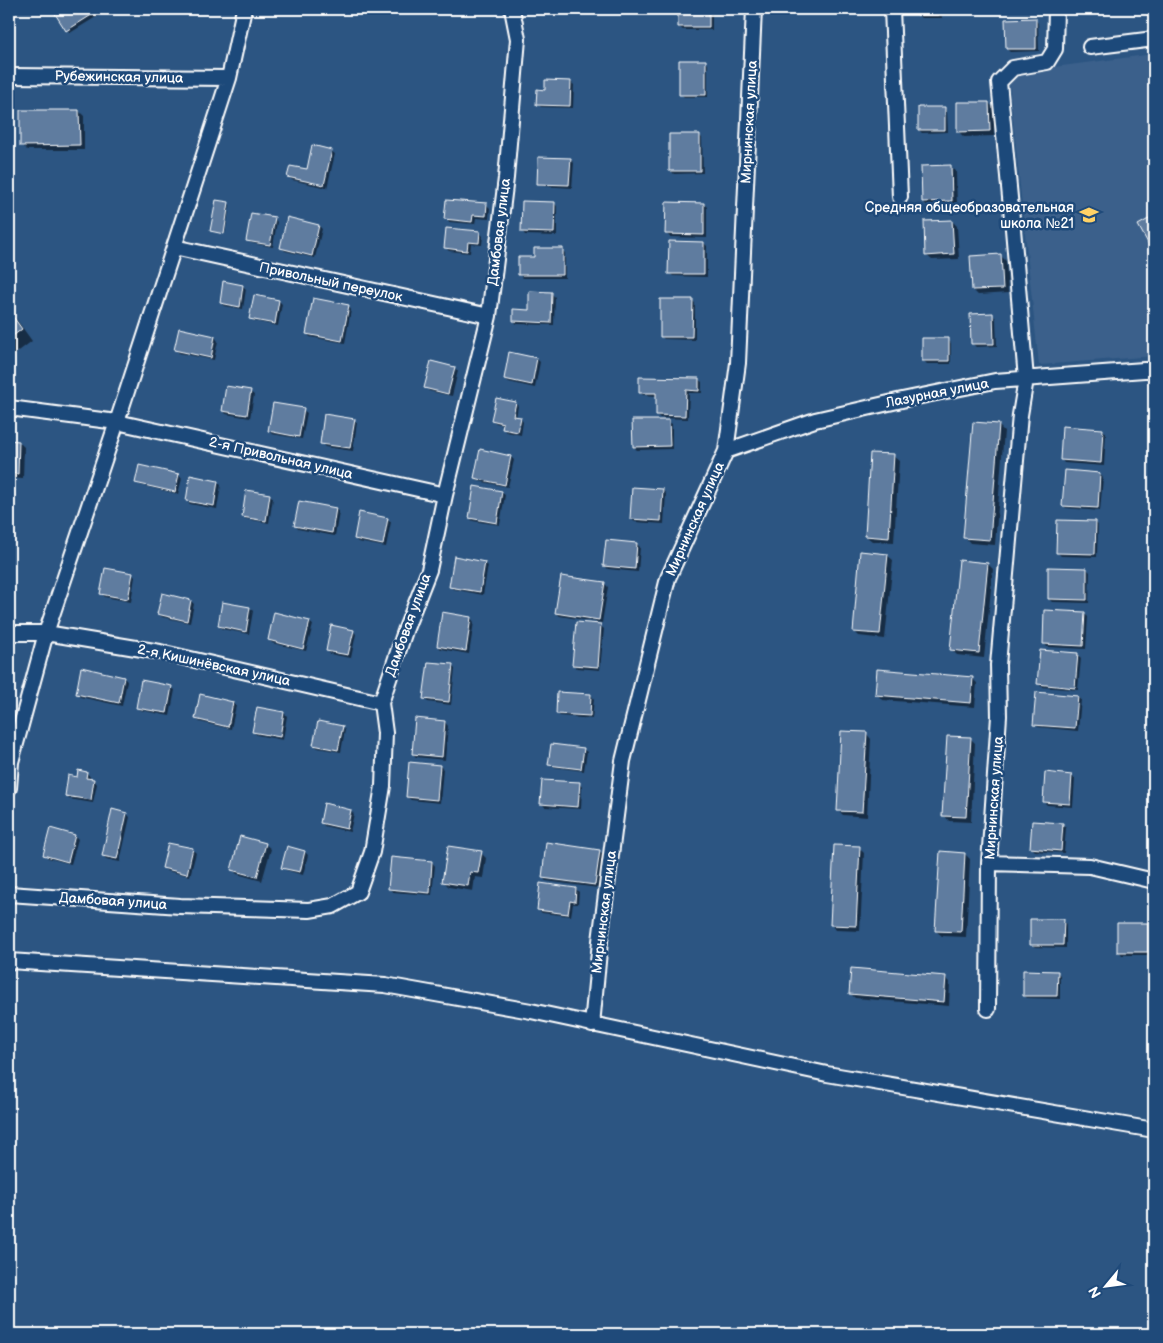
<svg xmlns="http://www.w3.org/2000/svg" width="1163" height="1343" font-family="'Balsamiq Sans',sans-serif">
<style>
.built{fill:#3b618b}
.shadow{fill:#0007}
.building{fill:#5e7c9f;stroke:#fff}
.lines{fill:none;stroke-linecap:round;stroke-linejoin:round}
.minor-casing{stroke:#fff;stroke-width:18}
.minor{stroke:#1f4a7a;stroke-width:14}
.labels{text-anchor:middle;dominant-baseline:central;stroke-width:5;stroke-linejoin:round;paint-order:stroke}
.street-label{font-size:14px;fill:#fff;stroke:#1f4a7a}
.poi-label{font-size:14px;fill:#fff;stroke:#1f4a7a;text-anchor:end}
</style>
<rect width="100%" height="100%" fill="#2c5582"/>
<filter id="ink" filterUnits="userSpaceOnUse"><feTurbulence type="fractalNoise" baseFrequency=".02" numOctaves="2"/><feDisplacementMap in="SourceGraphic" scale="10" xChannelSelector="R" yChannelSelector="G"/><feConvolveMatrix kernelMatrix="1 2 1 2 8 2 1 2 1" color-interpolation-filters="sRGB"/></filter>
<g filter="url(#ink)">
<path class="built" d="M1154,54V356L1039,365L1008,73Z"/>
<path class="shadow" d="M9,9H20L9,16Z
M53,9H109L70,33Z
M679,9H712V30H683L679,27Z
M918,9H941L942,18H921L918,15Z
M1035,19L1038,23L1039,51L1010,52L1007,49Z
M705,61L708,64V97H684L681,94Z
M571,82L574,85L573,108L541,107L538,104L546,91Z
M989,103L994,108V136L964,137L958,131Z
M944,108L947,111L948,132L922,133L919,130Z
M79,111L84,116V150H27L22,145Z
M699,135L702,138L703,173L674,174L670,170Z
M331,151L335,154L327,188L292,180L289,177L308,171Z
M570,159L574,163L572,188L542,186L539,183Z
M950,166L956,171L957,206L929,207L923,202Z
M447,201L487,205L490,208L489,219L476,218L475,224L449,222L446,218Z
M554,203L557,206V236L525,235L522,231Z
M229,204L230,205L225,234L213,232L212,231Z
M704,204L707,207V238L670,237L667,234Z
M274,218L277,222L273,247L251,243L248,240Z
M952,221L957,226L959,259L932,260L926,255Z
M319,226L322,229L315,258L285,251L282,248Z
M479,232L483,236L482,245L471,244L470,253L449,251L446,248Z
M704,243L707,246V277L673,276L670,273Z
M562,250L565,253V278H523L520,275L535,258Z
M1001,256L1006,261L1008,293L978,295L973,290Z
M243,286L246,289L243,309L224,306L221,303Z
M530,293L552,294L555,297L554,325L517,324L514,321L530,311Z
M692,300L695,303V340L664,339L661,336Z
M279,301L282,304L278,326L254,321L250,318Z
M348,306L351,310L345,343L310,337L307,333Z
M9,309L32,341L11,357L9,355Z
M992,315L996,318L997,346L976,347L973,344Z
M215,337L218,341L214,360L179,353L176,350Z
M948,340L951,343V364H927L924,361Z
M510,354L537,359L540,362L535,388L509,382L505,379Z
M454,368L458,371L452,396L429,391L426,387Z
M698,379L702,382V393H689L688,419L660,418L657,415V396L643,395L640,392Z
M250,392L254,395L250,418L226,414L223,410Z
M515,403L518,406L516,418H520L523,422L521,435L507,432L503,429L504,425L496,423L492,420Z
M303,410L307,413L302,439L272,434L269,431Z
M354,420L357,423L353,451L325,447L321,443Z
M668,421L672,424V449L637,450L634,447Z
M999,426L1004,431L995,545L970,543L965,537Z
M1103,430L1106,433L1104,466L1064,463L1061,459Z
M9,441L19,442L24,447L23,479L9,478Z
M893,456L899,461L894,542L872,541L866,536Z
M511,457L514,460L508,487L478,481L475,478Z
M1100,474L1103,478L1100,511L1066,508L1063,505Z
M179,475L182,479L178,494L140,485L137,482Z
M218,482L221,485L217,509L190,504L187,501Z
M663,490L666,494L664,524L635,522L631,519Z
M501,492L505,495L500,525L473,521L470,518Z
M270,495L273,498L269,523L246,519L243,516Z
M336,509L339,512L335,536L298,529L295,525Z
M388,519L391,522L386,547L358,542L355,539Z
M1095,522L1098,525L1097,557L1061,556L1058,553Z
M637,544L640,547L638,572L608,569L605,566Z
M887,555L893,560L885,639L859,636L854,631Z
M455,558L485,563L488,566L483,595L453,589L450,586Z
M988,564L993,569L984,658L957,655L952,650Z
M9,569L12,572V591H9Z
M1087,569L1090,572L1089,603L1052,602L1049,599Z
M132,574L135,577L131,602L105,597L102,594Z
M605,584L608,587L602,623L560,616L556,613Z
M162,595L191,601L194,604L190,623L162,617L158,614Z
M223,603L250,608L253,611L249,634L222,629L219,626Z
M1085,614L1088,617L1086,649L1047,647L1044,643Z
M471,618L474,622L469,654L441,649L438,646Z
M309,622L313,625L306,651L272,643L269,639Z
M601,626L604,629L600,670L577,668L573,665Z
M353,631L356,634L351,658L330,654L327,650Z
M1078,655L1081,658L1078,690L1042,687L1039,684Z
M452,666L455,669L451,705L428,702L425,699Z
M124,678L127,681L122,706L80,697L77,694Z
M972,678L977,683L975,707L882,700L877,694Z
M171,687L175,690L170,716L140,710L137,707Z
M591,695L594,699L592,719L560,716L557,713Z
M1077,697L1081,700L1078,731L1038,727L1035,724Z
M233,703L236,706L231,729L200,722L196,719Z
M284,713L287,716L283,740L257,735L253,732Z
M445,722L448,726L445,760L416,757L413,754Z
M342,727L345,730L341,752L318,748L314,745Z
M866,733L871,739L867,817L843,815L838,810Z
M970,738L975,743L971,822L949,821L944,815Z
M583,749L587,752L584,771L553,767L549,764Z
M440,766L443,769L440,803L411,800L407,797Z
M87,773L90,777V780H94L97,784L93,803L69,799L66,796L78,778Z
M1072,776L1075,779L1073,807L1047,805L1044,802Z
M579,783L582,787L581,809L545,807L542,804Z
M351,811L354,814L350,832L324,826L321,822Z
M127,814L130,817L120,862L106,859L103,855Z
M1062,825L1066,828L1064,853L1035,851L1032,848Z
M51,830L75,836L78,839L71,864L48,858L45,854Z
M265,844L271,849L262,881L237,874L232,869Z
M859,848L864,853L860,931L836,930L831,924Z
M192,849L196,853L190,876L167,871L163,868Z
M599,851L603,854L598,888L546,881L543,878Z
M305,852L308,855L303,875L286,870L283,867Z
M481,853L486,858L483,878L475,877L473,891L449,887L444,882Z
M965,854L970,859L966,937L942,936L936,931Z
M432,862L435,866L432,895L393,892L389,889Z
M576,889L579,892L578,904H573L571,916L542,913L539,910Z
M1063,921L1066,924V948L1035,947L1031,944Z
M1147,924L1150,927V955H1122L1119,951Z
M1057,972L1060,975V999L1027,998L1024,995Z
M945,977L950,982L949,1006L855,998L850,993Z"/>
<path class="building" d="M52,9H101L66,31Z
M678,9H709V27H678Z
M917,9H939V15H917Z
M1036,18V49H1006L1005,19Z
M679,60H706V95H679Z
M545,80L571,81L570,106L536,105L537,89L545,90Z
M957,102H989L990,131L957,132Z
M918,107H945V130H918Z
M20,110H79L80,145L20,146Z
M669,134H700V171H669Z
M312,145L332,150L324,185L287,177L290,166L307,169Z
M538,157L571,158L569,185L537,184Z
M951,165L952,201L922,202L921,166Z
M216,200L229,202L224,234L210,231Z
M446,200L487,203L486,216L473,215L472,222L444,219Z
M522,201L555,202L554,233L521,232Z
M666,202L704,203V235L665,234Z
M251,213L275,217L270,245L246,241Z
M1154,216V254L1138,225Z
M287,217L319,225L312,256L280,248Z
M952,220L954,254L925,256L924,221Z
M446,228L480,231L479,243L468,242L467,251L444,248Z
M669,241L704,242V274H668Z
M534,248H563V275H518V257H534Z
M1001,254L1003,289L972,290L970,256Z
M223,281L243,285L240,307L220,303Z
M529,291L552,292L551,323L513,321V309L529,310Z
M254,295L279,300L275,324L249,319Z
M313,298L349,305L342,341L306,334Z
M660,299H693L692,337H660Z
M9,311L22,329L9,339Z
M993,313L994,344H971L970,314Z
M179,328L215,336L211,358L174,350Z
M922,338H949V361H922Z
M509,352L537,358L532,385L504,379Z
M431,361L455,367L448,394L424,388Z
M639,377L699,378V391L686,390L685,416L656,415V393H639Z
M226,386L251,390L247,415L222,411Z
M496,398L516,402L513,416L521,417L518,432L502,429L503,423L491,420Z
M273,403L304,408L299,437L268,431Z
M324,414L355,419L350,448L320,444Z
M632,420H669L670,446L633,447Z
M973,422L999,424L990,540L963,538Z
M1062,426L1103,429L1101,463L1060,460Z
M9,440L19,441L18,474L9,473Z
M480,449L511,456L505,485L474,478Z
M870,453L894,454L889,538L865,536Z
M139,465L179,474L175,492L135,483Z
M1065,470L1100,473L1098,508L1062,506Z
M190,475L218,481L214,506L186,501Z
M474,486L502,491L497,523L469,518Z
M632,487L663,489L661,521L630,519Z
M246,490L270,494L266,521L242,517Z
M299,501L336,508L332,533L294,526Z
M359,512L388,518L383,545L354,539Z
M1057,520L1096,521L1095,554L1056,553Z
M606,540L637,543L635,569L603,566Z
M860,551L888,554L880,634L853,632Z
M454,556L485,562L480,592L449,587Z
M959,560L988,563L979,653L950,650Z
M1048,567L1087,568V600L1048,599Z
M105,568L133,573L128,599L100,594Z
M561,576L605,582L599,620L555,613Z
M162,593L191,600L187,621L157,614Z
M222,602L250,607L246,632L218,626Z
M1044,610L1085,612L1083,646L1043,644Z
M274,612L310,621L303,649L268,640Z
M442,612L471,617L466,651L437,646Z
M576,622L601,624L598,667L572,665Z
M331,625L354,630L348,655L326,651Z
M1040,650L1078,653L1075,688L1037,684Z
M428,662L453,664L449,702L423,699Z
M81,667L124,677L119,703L76,694Z
M877,669L973,677L971,703L875,695Z
M141,680L172,686L167,713L136,708Z
M557,692L591,694L590,716L556,714Z
M1036,692L1078,696L1075,728L1033,725Z
M200,694L233,702L228,727L195,719Z
M257,707L284,712L280,737L252,732Z
M415,718L445,721L442,757L412,754Z
M318,721L343,726L338,750L313,745Z
M841,731L867,732L862,812L837,811Z
M947,736L971,737L966,817L942,816Z
M551,744L584,748L581,769L548,765Z
M409,762L440,765L437,800L406,797Z
M78,770L87,772L86,778L94,779L91,800L65,796L68,775L77,777Z
M1045,772L1072,775L1070,804L1043,802Z
M542,780L580,782L578,807L540,804Z
M324,803L351,810L347,829L320,823Z
M112,809L127,813L117,859L102,856Z
M1032,821L1063,823L1061,851L1030,848Z
M50,828L75,835L68,862L43,855Z
M240,836L266,843L257,877L231,870Z
M546,842L600,850L595,885L542,878Z
M168,843L193,848L187,874L162,868Z
M834,845L860,846L856,926L830,925Z
M287,846L305,851L300,872L281,868Z
M448,846L482,851L478,873L470,872L468,886L442,882Z
M940,851L965,853L961,932L935,931Z
M391,857L432,861L430,893L388,889Z
M540,883L576,888L575,902L570,901L568,914L537,910Z
M1030,919H1064L1063,945H1030Z
M1117,923H1148V952H1117Z
M851,968L946,976L944,1002L849,994Z
M1023,970L1058,971L1057,996H1023Z"/>
<g class="lines">
<g class="minor-casing">
<path id="minor" d="M892,9L900,197
M1090,47L1154,39
M9,76L229,78
M174,247L489,316
M9,408L117,422L445,495
M726,451L815,420L902,400L995,381L1144,370H1154
M9,633H46L160,652L381,703
M9,788L11,762L46,633L117,422L229,78L244,9
M989,863L1090,866L1154,881
M9,894L180,906L309,910L333,906L358,892L372,852L383,786L385,733L381,703L405,631L429,570L445,495L489,316L506,178L518,39L512,9
M9,961L385,985L531,1011L827,1074L1154,1130
M988,1009L989,863L999,716L998,665L1020,415L1026,379L1013,229L999,82L1013,68L1047,62L1055,49L1056,9
M592,1025L600,941L623,761L668,578L726,451L738,363L754,9"/>
</g>
<use href="#minor" class="minor"/>
</g>
</g>
<defs>
<g id="school-bare" transform="scale(1.5)"><path d="M0-5L7-2L0 1L-7-2ZM-4 1L0 2.5L4 1V4Q0 6-4 4Z" fill="#ffd166" stroke="#1f4a7a" stroke-width="2.5" paint-order="stroke"/></g>
</defs>
<g fill-rule="evenodd">
<use href="#school-bare" x="1089" y="215"/>
</g>
<g class="labels">
<g class="street-label">
<text transform="translate(119 77) rotate(1)">Рубежинская улица</text>
<text transform="translate(749 122) rotate(-87)">Мирнинская улица</text>
<text transform="translate(499 232) rotate(-83)">Дамбовая улица</text>
<text transform="translate(331 282) rotate(12)">Привольный переулок</text>
<text transform="translate(937 393) rotate(-11)">Лазурная улица</text>
<text transform="translate(281 458) rotate(13)">2-я Привольная улица</text>
<text transform="translate(695 519) rotate(-66)">Мирнинская улица</text>
<text transform="translate(408 625) rotate(-70)">Дамбовая улица</text>
<text transform="translate(214 665) rotate(12)">2-я Кишинёвская улица</text>
<text transform="translate(994 798) rotate(-86)">Мирнинская улица</text>
<text transform="translate(113 901) rotate(4)">Дамбовая улица</text>
<text transform="translate(604 912) rotate(-83)">Мирнинская улица</text>
</g>
<g class="poi-label">
<text x="1074" y="207">Средняя общеобразовательная<tspan x="1074" dy="16">школа №21</tspan></text>
</g>
</g>
<rect width="1163" height="1343" fill="none" stroke="#1f4a7a" stroke-width="30"/>
<rect x="15" y="15" width="1133" height="1313" fill="none" stroke="#fff" stroke-width="2" filter="url(#ink)"/>
<g transform="translate(1106 1286) rotate(241)" stroke="#1f4a7a" stroke-width="4" paint-order="stroke">
<path d="M0-4L9 19L0 12L-9 19Z" fill="#ffffff"/>
<text y="-8" font-size="14" font-weight="bold" text-anchor="middle" fill="#ffffff">N</text>
</g>
</svg>
